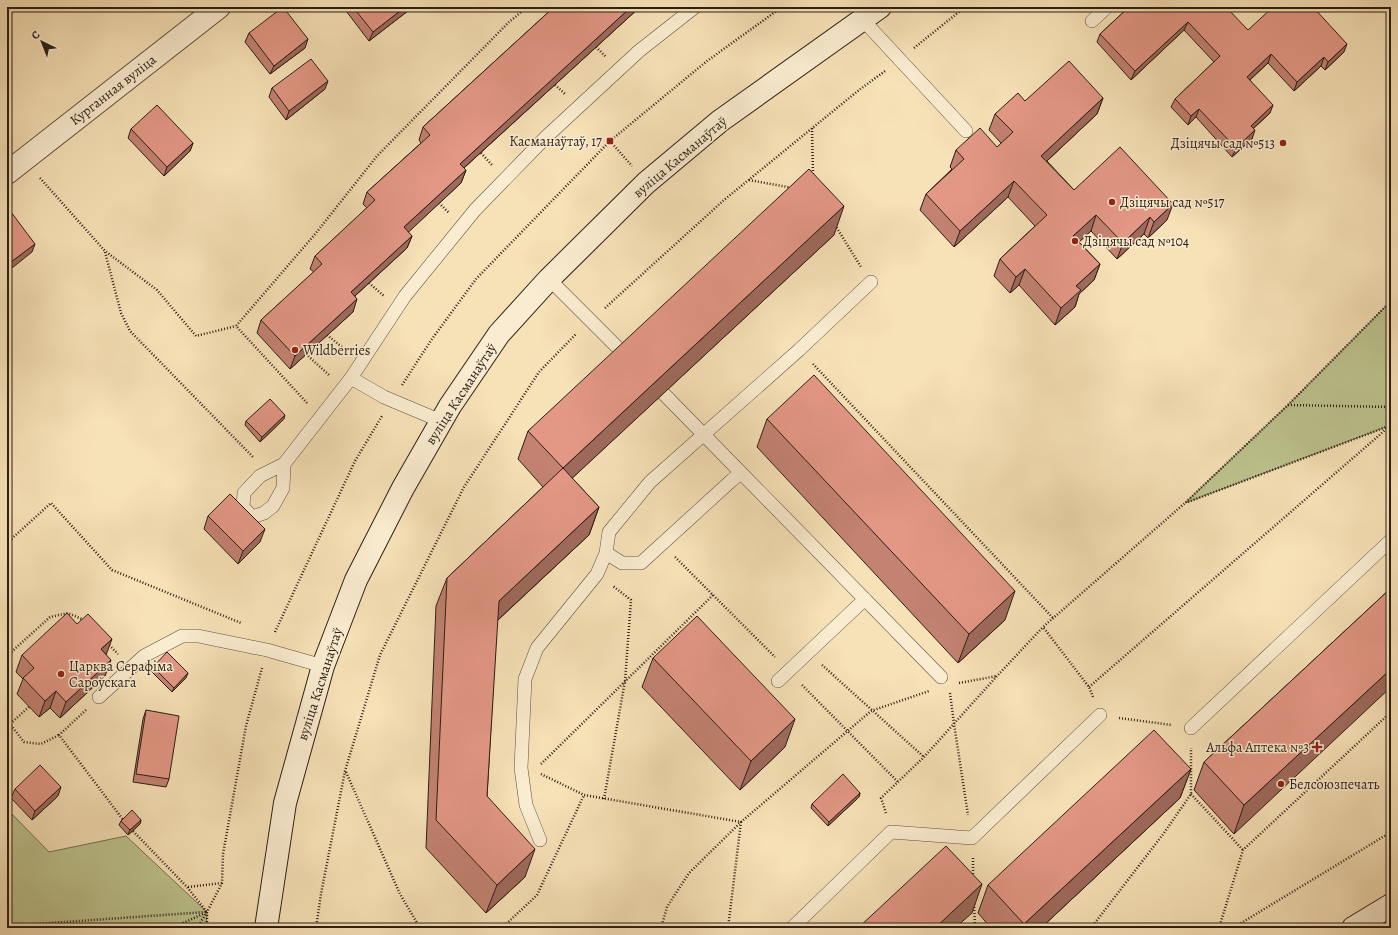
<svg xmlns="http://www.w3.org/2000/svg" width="1398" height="935" font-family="Alegreya,serif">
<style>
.green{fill:#bdc38e;stroke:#747052}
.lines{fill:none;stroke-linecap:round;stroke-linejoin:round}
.lane-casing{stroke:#5e4f3e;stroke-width:14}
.street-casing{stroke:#5e4f3e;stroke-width:24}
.secondary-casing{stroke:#2b1e15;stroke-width:24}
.path{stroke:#2b1e15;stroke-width:2.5;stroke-dasharray:1 2;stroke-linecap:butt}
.lane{stroke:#faecd0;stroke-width:13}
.street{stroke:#faecd0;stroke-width:22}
.secondary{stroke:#faecd0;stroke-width:22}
.wall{fill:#c38272;stroke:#2b1e15}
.shaded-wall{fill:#9f6a5d;stroke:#2b1e15}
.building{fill:#e39785;stroke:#2b1e15}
.poi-dot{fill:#8f2418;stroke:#faecd0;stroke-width:1.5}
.labels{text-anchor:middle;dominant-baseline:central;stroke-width:3;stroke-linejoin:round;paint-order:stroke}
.street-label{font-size:14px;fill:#2b1e15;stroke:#faecd0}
.poi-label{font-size:14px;fill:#2b1e15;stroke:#faecd0;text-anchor:start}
</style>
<rect width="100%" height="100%" fill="#f7e1b7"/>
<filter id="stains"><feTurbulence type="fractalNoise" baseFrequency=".005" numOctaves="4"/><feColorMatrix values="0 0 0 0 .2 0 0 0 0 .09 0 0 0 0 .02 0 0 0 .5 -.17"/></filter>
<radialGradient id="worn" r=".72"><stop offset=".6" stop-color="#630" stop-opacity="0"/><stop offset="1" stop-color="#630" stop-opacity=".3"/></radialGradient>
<path class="green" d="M1391,301V425L1185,503L1288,405Z
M7,809L49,852L126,836L207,912L206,928H7Z"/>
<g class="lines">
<g class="lane-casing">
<path id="lane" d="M863,20L966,131
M1092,21L1107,7
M549,279L627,357
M663,393L941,677
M441,421L384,397L351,378L405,296L475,210L546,137L639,51L695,7
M284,464L283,488L273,506L264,513L252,517L243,507L244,493L260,476L284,464L351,378
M606,553L622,563H641L732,480L741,473
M778,681L865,599
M99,697L144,656L182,636H198L267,650L323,666
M1191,728L1391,540
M540,840L526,805L521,768L525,679L537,648L597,574L606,553L609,532L650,482L799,350L871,282
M792,928L891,832L972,838L1100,715"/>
</g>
<g class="street-casing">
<path id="street" d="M7,173L219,7"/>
</g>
<g class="secondary-casing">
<path id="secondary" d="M266,928L285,803L323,666L356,580L403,488L450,406L499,334L549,279L646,183L720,121L880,7
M1353,928L1391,905"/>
</g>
<path class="path" d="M596,47L606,57
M914,48L965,7
M555,85L565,94
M812,128L813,175
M610,141L632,166
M481,153L492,165
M40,178L105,251L157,290L196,336L236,326
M749,180L793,188
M439,203L449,213
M835,225L861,267
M105,252L121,313L130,331L254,458
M369,283L384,296
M605,308L724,200L859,90L885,71
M327,335L347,351
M306,354L329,375
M813,364L1053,618
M402,385L432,339L476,279L610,141L707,61L782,7
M307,403L236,326L316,233L377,156L508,23L527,7
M1391,403V422
M1288,405L1391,407
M1188,502L1389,426
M7,543L51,503L112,570L241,623
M675,557L775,657
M275,632L355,461L382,416
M107,643L118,654
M7,656L50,617L68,613L84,620
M822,665L924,757
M959,683L997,676
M802,685L899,783
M1089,687L1391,425
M950,693L954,724L968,815
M1093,697L1089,687L1043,627L1185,503L1288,405L1391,301
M29,707L10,724L24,742L41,744L59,735
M86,710L59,735L124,821
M1119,718L1172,725
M7,721L10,724
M541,764L713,595
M346,772L400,894L420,928
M541,774L584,795L741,822L728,928
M1191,794L1243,850
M604,799L625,681L631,600L613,586
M886,813L881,798L924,757L997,676L1043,627
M131,829L187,887L207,912
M973,858V879
M188,887L222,883
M974,904L975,925L978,928
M7,926L206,912
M172,928L205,913
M197,928L207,912
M207,928V912L222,883L223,854L246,726L262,668
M316,928L321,894L345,771L380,655L464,487L539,372L576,334
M502,928L537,895L584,795
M661,928L667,907L689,873L741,822L871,711L929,691
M1091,928L1164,833L1191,794V748
M1219,928L1243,850L1391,712
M1233,928L1391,832"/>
<use href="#lane" class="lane"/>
<use href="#street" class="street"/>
<use href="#secondary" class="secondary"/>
</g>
<path class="wall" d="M96,7H103L99,10Z
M343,7H413L369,41Z
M554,7H640L464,168L466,170L461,183L408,232L412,236L407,248L355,296L353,312L290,369L257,333L261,320L314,272L310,269L315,256L367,208L363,204L367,192L421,143L419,140L423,127Z
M1129,7L1248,30L1344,52L1325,70L1321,66L1294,91L1268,63L1250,80L1270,113L1253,129L1252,139L1232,157L1196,117L1188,125L1171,107L1175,99L1214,62L1184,30L1131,80L1097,42L1100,34Z
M249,33L305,48L270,74L245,42Z
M272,88L325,89L286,120L269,97Z
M1103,98L1097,114L1047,161L1074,190L1167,220L1148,238L1144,234L1117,259L1091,231L1079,242L1100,264L1094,280L1079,294L1075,307L1055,325L1019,285L1010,293L994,276L1000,259L1035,226L1008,197L954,247L920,210L926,194L952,169L950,167L956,150L997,147L1001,143L989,130L995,114L1025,101Z
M131,129L193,143L190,151L164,176L128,138Z
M834,235L572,478L599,507L589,535L497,621L487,796L525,877L486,913L426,848L436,606L447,578L543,487L518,459L528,431Z
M284,419L260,442L245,425L246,421Z
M767,419L1005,620L958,663L757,447Z
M208,516L260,542L238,564L204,529Z
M1391,588L1234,834L1194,790L1204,762Z
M106,654L105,676L60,718L50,708L39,717L17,694L23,679L16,672L22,655Z
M653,658L785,747L740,790L642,687Z
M153,667L186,678L172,692L151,671Z
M146,710L169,779L166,787L133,782L143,719Z
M1191,769L1180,798L1041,928H991L978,913L988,885Z
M15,789L58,796L32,820L11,798Z
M860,793L859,797L828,826L811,808L812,804Z
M141,820L140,824L128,835L119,825L121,821Z"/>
<path class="shaded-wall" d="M405,7H413L369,41L373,32Z
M631,7H640L455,176L460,164Z
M1188,22L1184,30L1131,80L1135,71Z
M308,39L305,48L270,74L274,66Z
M1347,44L1344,52L1325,70L1328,62Z
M1271,54L1268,63L1244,85L1247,77Z
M1324,57L1321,66L1294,91L1297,82Z
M328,81L325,89L286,120L289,111Z
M1103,98L1097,114L1035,172L1041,156Z
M1273,105L1270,113L1247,134L1251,126Z
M1199,109L1196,117L1188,125L1191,116Z
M1255,130L1252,139L1232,157L1236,148Z
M193,143L190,151L164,176L167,167Z
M466,170L461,183L400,240L404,227Z
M1014,181L1008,197L954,247L960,231Z
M1173,204L1167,220L1148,238L1154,222Z
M844,206L834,235L552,497L563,468Z
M1096,215L1091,231L1068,252L1073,236Z
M1150,217L1144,234L1117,259L1123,243Z
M412,236L407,248L346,304L351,292Z
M35,244L32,252L7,272V265Z
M1100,264L1094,280L1079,294L1075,307L1055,325L1061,308L1076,286Z
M1025,269L1019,285L1010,293L1016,277Z
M357,299L353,312L290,369L295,356Z
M285,415L284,419L260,442L262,437Z
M599,507L589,535L488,629L499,601Z
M265,529L260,542L238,564L243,551Z
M1015,591L1005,620L958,663L969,634Z
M112,639L106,655L101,649Z
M111,660L105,676L60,718L66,702Z
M1391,669V687L1234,834L1244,805Z
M188,673L186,678L172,692L174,688Z
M56,691L50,708L39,717L45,701Z
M795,719L785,747L740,790L751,761Z
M1191,769L1180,798L1041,928H1023L1024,924Z
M61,787L58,796L32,820L35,811Z
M860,793L859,797L828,826L829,822Z
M141,820L140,824L128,835L130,830Z
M535,849L525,877L486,913L497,885Z
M982,884L972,913L955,928H935Z"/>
<path class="building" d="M283,7L308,39L274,66L249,33Z
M353,7H405L373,32Z
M554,7H631L460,164L466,170L404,227L412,236L351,292L357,299L295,356L261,320L322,264L315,256L375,200L367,192L430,135L423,127Z
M1129,7H1226L1248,30L1273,7H1313L1347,44L1328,62L1324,57L1297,82L1271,54L1247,77L1273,105L1251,126L1255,130L1236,148L1199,109L1191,116L1175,99L1220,56L1188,22L1135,71L1100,34Z
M311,59L328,81L289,111L272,88Z
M1069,61L1103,98L1041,156L1074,190L1120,147L1173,204L1154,222L1150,217L1123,243L1096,215L1073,236L1100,264L1076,286L1081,290L1061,308L1025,269L1016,277L1000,259L1047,215L1014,181L960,231L926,194L964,159L956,150L980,128L997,147L1013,132L995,114L1018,93L1025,101Z
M157,105L193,143L167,167L131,129Z
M809,169L844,206L563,468L528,431Z
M11,212L35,244L7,265V215Z
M814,375L1015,591L969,634L767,419Z
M270,399L285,415L262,437L246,421Z
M563,468L599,507L499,601L487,796L535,849L497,885L436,820L447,578Z
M230,494L265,529L243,551L208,516Z
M1391,588V669L1244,805L1204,762Z
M67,613L77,624L88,614L112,639L101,649L111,660L66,702L56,691L45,701L23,678L34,668L22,655Z
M697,616L795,719L751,761L653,658Z
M167,652L188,673L174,688L153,667Z
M146,710L179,716L169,779L136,774Z
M1154,730L1191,769L1024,924L988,885Z
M40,765L61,787L35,811L15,789Z
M843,774L860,793L829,822L812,804Z
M132,810L141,820L130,830L121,821Z
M946,846L982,884L935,928H858Z"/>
<g class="poi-dot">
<rect x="606" y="137" width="8" height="8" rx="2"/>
<circle cx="1283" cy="143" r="4"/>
<circle cx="1112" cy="202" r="4"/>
<circle cx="1075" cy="241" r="4"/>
<circle cx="295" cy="350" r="4"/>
<circle cx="61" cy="674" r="4"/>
<path d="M1315 741h4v4h4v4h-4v4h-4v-4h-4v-4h4z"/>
<circle cx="1281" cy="784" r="4"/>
</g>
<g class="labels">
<g class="street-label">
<text transform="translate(113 90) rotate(-38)">Курганная вуліца</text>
<text transform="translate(680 157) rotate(-40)">вуліца Касманаўтаў</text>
<text transform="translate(461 394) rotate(-57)">вуліца Касманаўтаў</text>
<text transform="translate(320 684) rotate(-72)">вуліца Касманаўтаў</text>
</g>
<g class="poi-label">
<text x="602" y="141" text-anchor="end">Касманаўтаў, 17</text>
<text x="1275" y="143" text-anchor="end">Дзіцячы сад №513</text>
<text x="1120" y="202">Дзіцячы сад №517</text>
<text x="1083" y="241">Дзіцячы сад №104</text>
<text x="303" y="350">Wildberries</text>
<text x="69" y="666">Царква Серафіма<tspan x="69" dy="16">Сароўскага</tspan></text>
<text x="1309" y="747" text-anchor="end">Альфа Аптека №3</text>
<text x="1289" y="784">Белсоюзпечать</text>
</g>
</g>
<rect width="1398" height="935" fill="none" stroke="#f7e1b7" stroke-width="24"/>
<rect x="8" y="8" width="1382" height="919" fill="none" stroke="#2b1e15" stroke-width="2"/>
<rect x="12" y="12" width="1374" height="911" fill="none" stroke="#2b1e15"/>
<g transform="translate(42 42) rotate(317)" stroke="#faecd0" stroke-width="3" paint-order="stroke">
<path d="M0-3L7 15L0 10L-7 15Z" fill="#2b1e15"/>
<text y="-6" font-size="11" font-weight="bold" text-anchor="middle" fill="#2b1e15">С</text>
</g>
<rect width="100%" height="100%" filter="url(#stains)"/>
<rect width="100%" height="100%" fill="url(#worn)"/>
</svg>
